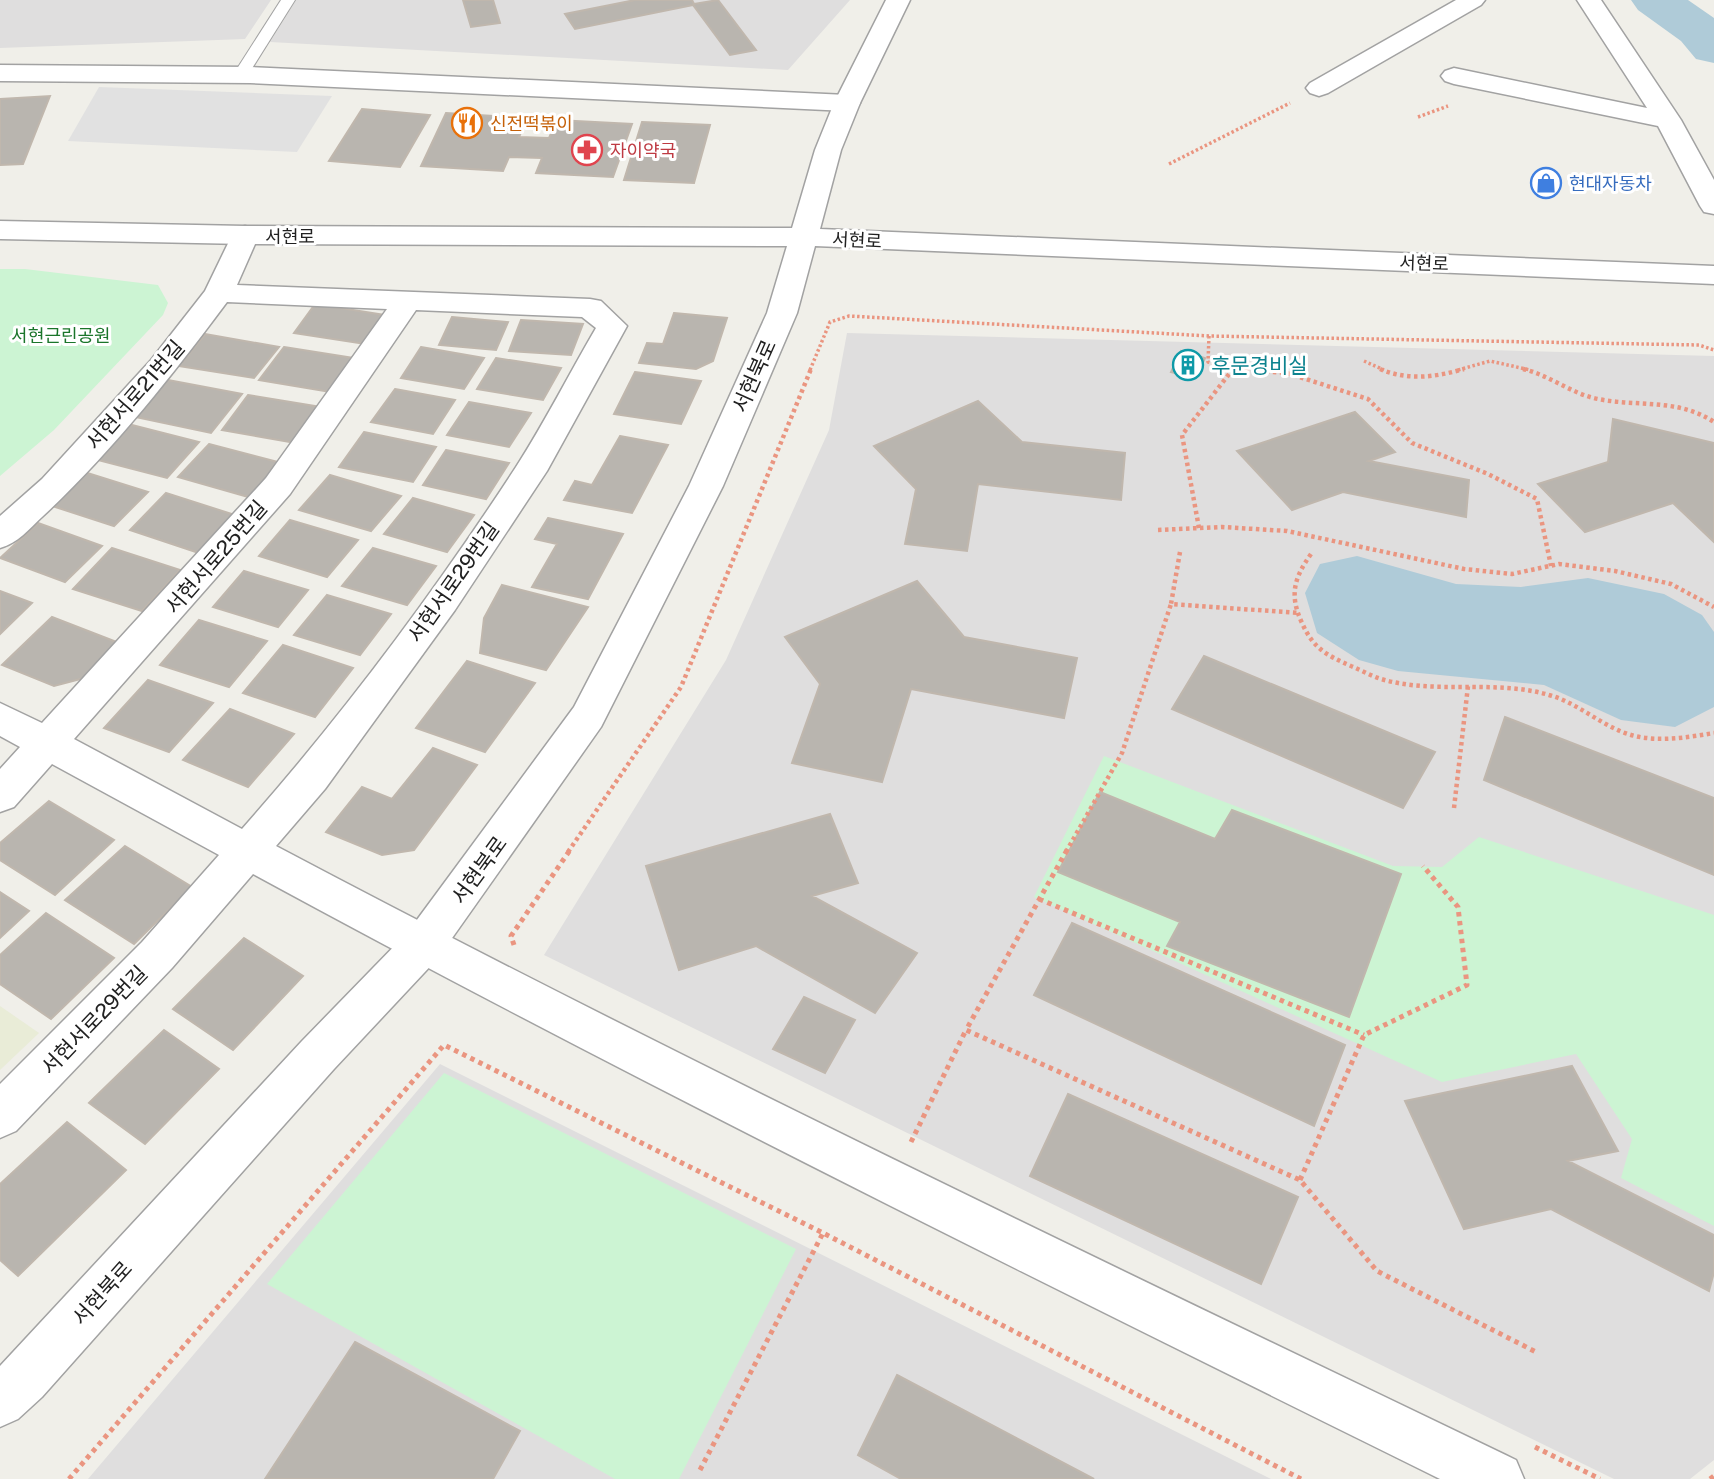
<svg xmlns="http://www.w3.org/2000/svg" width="1714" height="1479" font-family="'Public Sans','Noto Sans KR',sans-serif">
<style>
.residential{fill:#dfdede}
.farmland{fill:#e9ecd7}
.park{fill:#ccf4d3}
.parking{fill:#e1e1e1}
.water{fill:#afcbd8}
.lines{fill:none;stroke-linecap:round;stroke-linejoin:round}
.river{fill:#afcbd8;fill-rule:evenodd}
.building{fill:#b9b5af;stroke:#c0b7ad;stroke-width:2}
.service-casing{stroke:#a2a2a2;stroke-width:2}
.minor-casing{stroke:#a2a2a2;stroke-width:3}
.tertiary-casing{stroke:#a2a2a2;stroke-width:3}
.path-far2{stroke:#ea9580;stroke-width:3.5;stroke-dasharray:2.5 2.5;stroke-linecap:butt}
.path-far1{stroke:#ea9580;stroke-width:4.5;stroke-dasharray:3.5 3.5;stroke-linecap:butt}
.path{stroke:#ea9580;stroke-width:5;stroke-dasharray:4.5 4.5;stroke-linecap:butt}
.service{fill:#fff;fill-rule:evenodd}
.minor{fill:#fff;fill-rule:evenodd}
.tertiary{fill:#fff;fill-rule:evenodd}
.labels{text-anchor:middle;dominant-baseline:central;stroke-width:6;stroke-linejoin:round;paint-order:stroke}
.far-food-label{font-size:18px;fill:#c56008;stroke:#fff;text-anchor:start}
.far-health-label{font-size:18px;fill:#be3a42;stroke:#fff;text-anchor:start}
.far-shop-label{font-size:18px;fill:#366cbe;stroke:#fff;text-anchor:start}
.far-street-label{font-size:18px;fill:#212121;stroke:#fff}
.far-park-label{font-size:18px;fill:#1a752a;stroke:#fff}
.culture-label{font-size:21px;fill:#0d838f;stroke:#fff;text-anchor:start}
.street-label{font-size:21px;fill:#212121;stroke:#fff}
</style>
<rect width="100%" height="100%" fill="#f0efe9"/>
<path class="residential" d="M0,0H271L245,39L0,48Z
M296,0H850L788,70L270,42Z
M847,333L1714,356V1460L1690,1479H1614L544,955L726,660L829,430Z
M440,1064L1271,1479H88Z"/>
<path class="farmland" d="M0,1006L39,1033L0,1070Z"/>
<path class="park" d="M0,269H25L158,285L168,303L163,315L54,430L0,476Z
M1104,756L1393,866L1442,867L1479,837L1714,915V1226L1621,1178L1632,1139L1576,1054L1442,1082L1034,897Z
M444,1073L796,1249L679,1479H615L267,1284Z"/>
<path class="parking" d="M99,87L332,96L297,152L68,141Z"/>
<path class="water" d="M1357,556L1456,584L1521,587L1588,578L1664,594L1702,615L1714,632V707L1675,727L1621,720L1544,685L1398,671L1359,660L1317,633L1305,593L1320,564Z"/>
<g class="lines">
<path class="river" d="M1631,0H1688L1714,18V63L1696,59L1681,41L1638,10Z"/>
</g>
<path class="building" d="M463,0H493L500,23L471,27Z
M635,0H692L694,4L718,0L756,50L730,55L693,5L575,29L565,14Z
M50,96L23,164L0,165V99Z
M362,109L430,115L400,167L329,161Z
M446,113L527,118L519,137L549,138L557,120L632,124L613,177L536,173L542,158L509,157L503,171L421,166Z
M642,122L710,125L694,183L624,180Z
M315,304L385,315L365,344L294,333Z
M674,313L727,318L713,361L696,369L639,363L647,343L663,344Z
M452,317L508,322L496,350L439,345Z
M521,320L583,324L571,355L509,351Z
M205,334L279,347L254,378L179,366Z
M284,347L360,359L336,393L259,380Z
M421,347L484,358L464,389L401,378Z
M1181,351L1205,358L1195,378L1171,372Z
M496,358L561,368L543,400L477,389Z
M635,372L701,381L681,424L614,414Z
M168,380L242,394L211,433L135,417Z
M395,389L455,400L433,434L371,422Z
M248,395L321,407L295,443L222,430Z
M978,401L1022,442L1125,453L1121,500L978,484L967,551L905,544L916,489L874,446Z
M469,402L531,413L509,447L447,435Z
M1355,412L1395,452L1369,461L1469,480L1466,517L1343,492L1292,510L1237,451Z
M1613,419L1714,443V542L1673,503L1585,532L1538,484L1608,462Z
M128,424L199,442L167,478L94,459Z
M364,432L436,447L413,482L339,467Z
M620,436L668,445L632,513L564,500L575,481L592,485Z
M209,444L282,463L252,498L178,477Z
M446,450L509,463L486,499L423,485Z
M81,471L148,492L114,526L46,504Z
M330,475L401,496L371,531L299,510Z
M166,493L238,516L202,554L130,530Z
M413,498L474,515L447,552L384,534Z
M548,518L623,534L588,599L532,587L557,544L535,539Z
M290,520L358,540L327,577L259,556Z
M38,523L102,546L65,582L0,558Z
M112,548L180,570L142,611L73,589Z
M373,548L436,566L407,605L342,586Z
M244,571L308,590L278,627L213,607Z
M917,581L964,637L1077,658L1064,718L911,689L882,782L792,763L820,684L785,637Z
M502,585L588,607L546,670L480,653L484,618Z
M0,591L32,603L0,634Z
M327,595L391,614L360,655L294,635Z
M52,617L119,643L84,678L54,686L2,665Z
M199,620L267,641L229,687L160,665Z
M283,645L353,668L315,717L243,693Z
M1204,656L1435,752L1403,808L1172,709Z
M467,661L535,683L485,752L416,728Z
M148,680L213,703L169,752L104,728Z
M230,709L294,734L248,787L183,760Z
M1505,717L1714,798V875L1484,780Z
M433,748L477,765L414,850L382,855L326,832L362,787L392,799Z
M1100,792L1215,839L1232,810L1401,874L1349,1017L1167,946L1180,922L1058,872Z
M49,801L114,840L55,895L0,860V843Z
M830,814L858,883L812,896L917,953L875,1013L756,946L679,970L646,866Z
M125,846L192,887L134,944L65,900Z
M0,892L29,911L0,938Z
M46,913L114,958L51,1019L0,984V955Z
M1072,923L1345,1045L1314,1126L1034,995Z
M244,938L303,976L233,1050L173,1009Z
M804,997L855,1020L825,1073L773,1049Z
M164,1030L219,1069L145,1144L89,1103Z
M1572,1066L1618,1151L1568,1161L1714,1235V1272L1709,1291L1551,1209L1464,1229L1405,1101Z
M1068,1094L1298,1197L1261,1284L1030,1176Z
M67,1122L126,1170L18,1276L0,1260V1184Z
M355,1342L520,1431L493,1479H265Z
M897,1375L1094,1479H901L858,1455Z"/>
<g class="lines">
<g class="service-casing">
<path id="service" d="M281,0H295L246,78H236L233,75Z"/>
</g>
<g class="minor-casing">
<path id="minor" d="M1456,0H1485L1481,5L1328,93L1319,96L1310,93L1306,88L1310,83Z
M1577,0H1601L1681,120L1714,180V214L1704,212L1700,206L1658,126L1454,84L1445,81L1441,76L1445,71L1454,68L1647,108Z
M0,65L250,67L847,95L856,97L860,103L856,109L847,111L250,83L0,81Z
M245,226L255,229L259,235L237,285L590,299L601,301L627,326L547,471L455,610L325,789L276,846C684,1062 1100,1260 1516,1460L1524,1479H1440C1042,1282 643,1086 253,874L172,968L16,1131L0,1138V1084L142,942L219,855L52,764L14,807L0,812V769L20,747L0,736V703L42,723L266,478L387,309L227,302C171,377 111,453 42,517C29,529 18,543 0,548V516L42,479L151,360L205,291L235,229ZM416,310L582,317L596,328C569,374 545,422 516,467C434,593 342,716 242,829L74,739L290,494Z"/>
</g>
<g class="tertiary-casing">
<path id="tertiary" d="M886,0H910L860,103L841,150L820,229L1714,266V284L815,246L797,313L723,486L601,727L438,958L334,1069L42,1397L18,1419L0,1427V1366L302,1041L408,932L574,707L689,486L767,313L787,246L245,244L0,239V221L245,226L792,228L815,150L834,103Z"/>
</g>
<path class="path-far2" d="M1418,117L1448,106
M1169,164L1290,103
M1209,336L1208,362L1237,370
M1364,361L1384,370
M810,370L830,322L849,316L1209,336L1699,345L1714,350
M1458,370L1490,361L1530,370"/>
<path class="path-far1" d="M1231,369L1287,373L1368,399L1412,443L1488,474L1537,499L1551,566
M1380,369C1408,381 1436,377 1464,369
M1523,369C1549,375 1572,394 1598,399C1637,407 1678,398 1714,422
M1199,528L1182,435L1233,369
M1158,530L1222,527L1287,531L1464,569L1512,574L1559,564L1615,571L1671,584L1714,607
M1180,552L1171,604L1299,613
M1311,554C1294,578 1289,595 1302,623C1313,648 1326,655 1351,666C1361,670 1371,676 1381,679C1435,695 1495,679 1549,695C1575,702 1596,721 1620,731C1649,744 1684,738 1714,733
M1454,808L1468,686
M568,852L681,687L811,369
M1066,852L1122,753L1171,604"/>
<path class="path" d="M1067,850L966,1030L1300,1180L1377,1271L1538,1353
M1039,899L1364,1035
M514,945L511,936L570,850
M911,1142L966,1030
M1300,1180L1364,1035L1467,985L1458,907L1423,866
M1535,1447L1600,1479
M700,1470L823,1233
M69,1479L444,1045L823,1233L1301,1479
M1710,1479L1714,1476"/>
<use href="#service" class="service"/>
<use href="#minor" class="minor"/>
<use href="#tertiary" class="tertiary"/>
</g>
<defs>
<g id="restaurant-ring" transform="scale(1.575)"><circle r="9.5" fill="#fff" stroke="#e8710a" stroke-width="1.5"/><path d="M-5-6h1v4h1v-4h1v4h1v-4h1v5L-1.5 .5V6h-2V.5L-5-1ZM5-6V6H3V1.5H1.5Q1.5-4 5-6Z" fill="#e8710a"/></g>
<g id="pharmacy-ring" transform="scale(1.575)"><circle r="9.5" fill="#fff" stroke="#e0444e" stroke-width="1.5"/><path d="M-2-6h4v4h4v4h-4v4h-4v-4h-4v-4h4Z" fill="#e0444e"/></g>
<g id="shop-ring" transform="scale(1.575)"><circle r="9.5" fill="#fff" stroke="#3f7fe0" stroke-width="1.5"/><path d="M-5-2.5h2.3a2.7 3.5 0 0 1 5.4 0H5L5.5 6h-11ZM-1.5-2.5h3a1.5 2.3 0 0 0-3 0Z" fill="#3f7fe0"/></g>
<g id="building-ring" transform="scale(1.575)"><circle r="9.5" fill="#fff" stroke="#0f9aa8" stroke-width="1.5"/><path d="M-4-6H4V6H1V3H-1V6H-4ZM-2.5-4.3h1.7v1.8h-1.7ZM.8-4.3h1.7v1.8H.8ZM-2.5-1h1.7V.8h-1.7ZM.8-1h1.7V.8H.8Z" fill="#0f9aa8"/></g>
</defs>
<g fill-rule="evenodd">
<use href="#restaurant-ring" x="467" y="123"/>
<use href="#pharmacy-ring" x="587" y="150"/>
<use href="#shop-ring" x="1546" y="183"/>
<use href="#building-ring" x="1188" y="365"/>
</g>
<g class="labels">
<g class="far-food-label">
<text x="490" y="123">신전떡볶이</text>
</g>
<g class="far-health-label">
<text x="610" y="150">자이약국</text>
</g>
<g class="far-shop-label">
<text x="1569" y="183">현대자동차</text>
</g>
<g class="far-street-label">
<text x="290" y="236">서현로</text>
<text transform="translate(857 240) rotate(3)">서현로</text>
<text transform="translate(1424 263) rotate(2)">서현로</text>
</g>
<g class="far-park-label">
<text x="61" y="335">서현근린공원</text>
</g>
<g class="culture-label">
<text x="1211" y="365">후문경비실</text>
</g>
<g class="street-label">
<text transform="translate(754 376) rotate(-66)">서현북로</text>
<text transform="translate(135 395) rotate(-49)">서현서로21번길</text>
<text transform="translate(216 557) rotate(-49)">서현서로25번길</text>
<text transform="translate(453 582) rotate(-55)">서현서로29번길</text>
<text transform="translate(479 870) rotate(-54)">서현북로</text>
<text transform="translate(94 1020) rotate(-46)">서현서로29번길</text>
<text transform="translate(102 1293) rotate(-48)">서현북로</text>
</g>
</g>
</svg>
